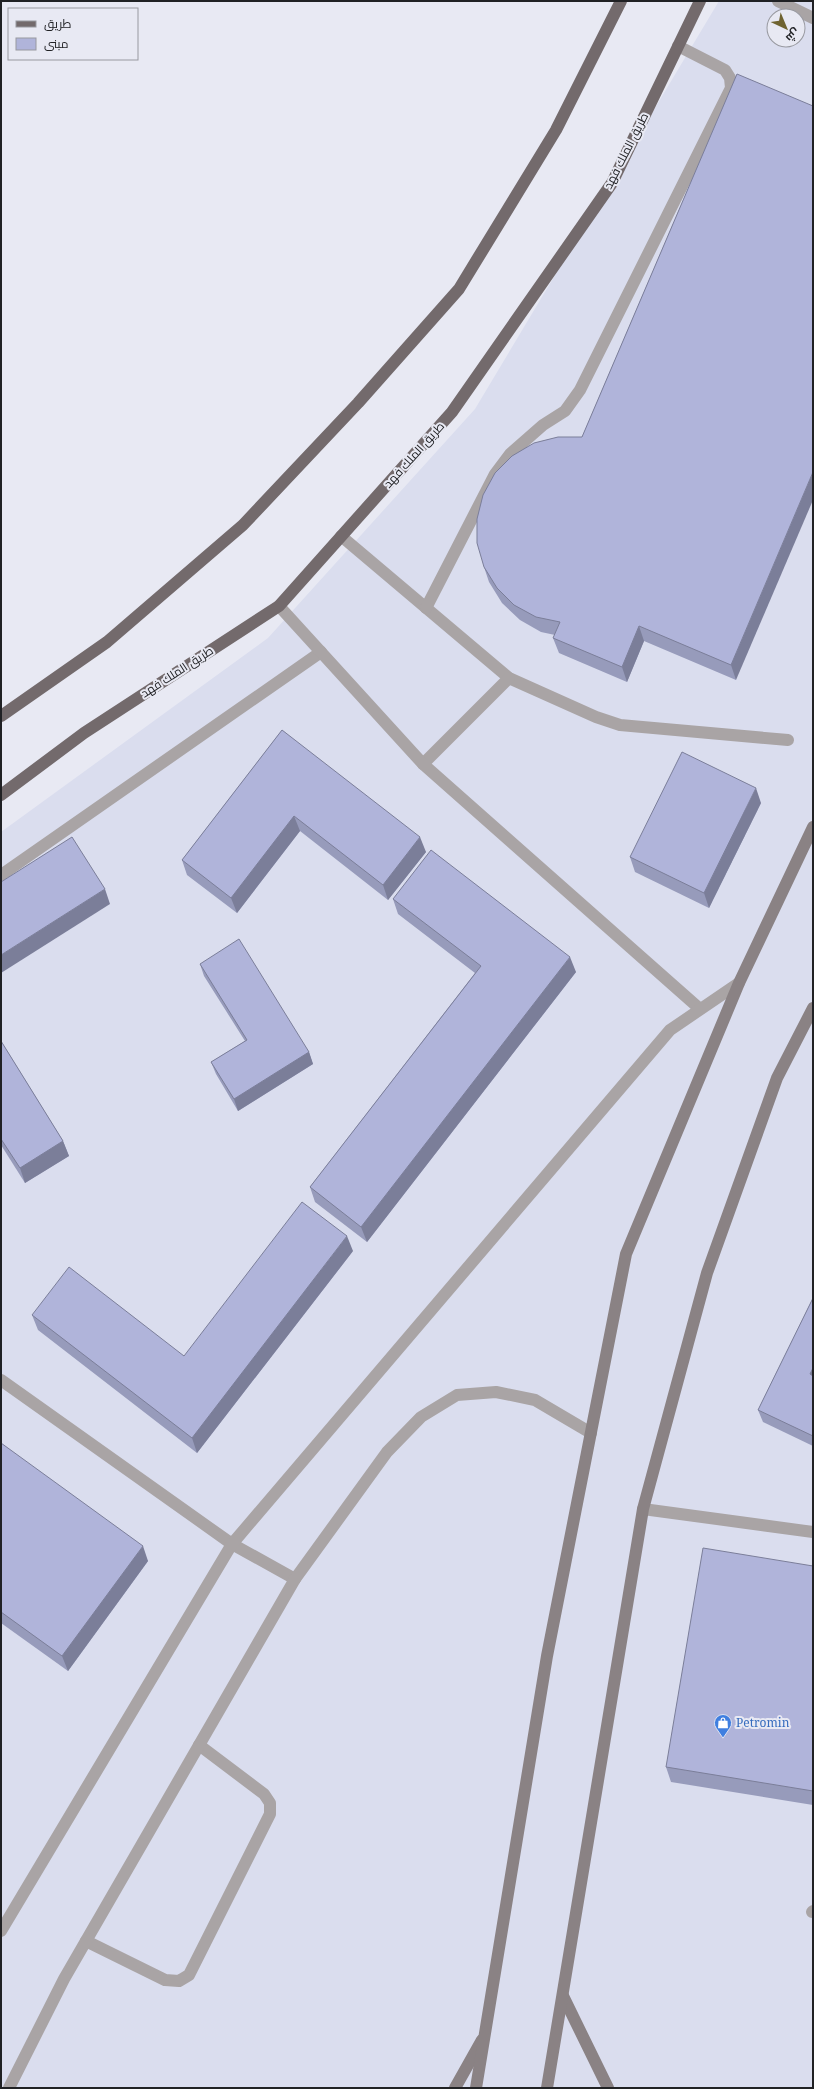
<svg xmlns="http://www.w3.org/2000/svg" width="814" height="2089" viewBox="0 0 814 2089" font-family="'Noto Serif',Cairo,serif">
  <rect width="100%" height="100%" fill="#e8e9f3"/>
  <!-- built -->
  <path fill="#daddee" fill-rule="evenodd" d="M719,1H813V2088H1V832L268,638L475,409ZM774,16H798V40H774Z"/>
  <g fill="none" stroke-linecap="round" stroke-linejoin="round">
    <!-- lane -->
    <g stroke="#a9a4a5" stroke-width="12">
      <path d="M341,536L509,678L596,717L620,725L788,740"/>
      <path d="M426,608L495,474L510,454L543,425L565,411L580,390L731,88L730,78L725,70L678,46"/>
      <path d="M423,764L509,678"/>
      <path d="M1,875L321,652"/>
      <path d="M812,1912L813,1911"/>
      <path d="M86,1941L165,1980L179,1981L189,1975L270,1814V1803L264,1794L199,1745"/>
    </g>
    <!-- street -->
    <g stroke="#a9a4a5" stroke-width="12">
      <path d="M778,1L813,18"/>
      <path d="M279,606L423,764L700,1009"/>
      <path d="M1,1380L232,1544L295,1579"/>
      <path d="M643,1509L813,1532"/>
      <path d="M1,1931L232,1544L670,1030L739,983"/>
      <path d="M9,2088L64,1979L295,1579L387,1452L421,1417L457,1395L496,1392L535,1400L591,1433"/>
    </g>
    <!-- secondary -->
    <g stroke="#8a8284" stroke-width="12">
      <path d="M563,1996L608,2088"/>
      <path d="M455,2088L482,2040"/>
      <path d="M476,2088L547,1656L626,1254L739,983L813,827"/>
      <path d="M547,2088L643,1509L707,1273L777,1078L813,1008"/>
    </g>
    <!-- primary -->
    <g stroke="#736a6c" stroke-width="12">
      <path d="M1,716L107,642L243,525L358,403L459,289L556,130L621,1"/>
      <path d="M1,795L84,733L279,606L452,412L612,183L700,1"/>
    </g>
  </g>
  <!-- wall -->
  <g fill="#979bbb">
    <path d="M737,74L736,680L644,641L627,682L559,653L553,638L555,635L541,632L520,620L502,603L489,582L484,567L582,437Z"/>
    <path d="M282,730L426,852L388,900L300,831L237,913L187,875L182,860Z"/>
    <path d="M761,803L709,908L635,872L630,857Z"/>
    <path d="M393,899L576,972L367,1242L315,1202L310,1187L475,973L398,914Z"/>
    <path d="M200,964L309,1052L313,1064L238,1111L216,1074L211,1062L245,1041L204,976Z"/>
    <path d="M1,1041L63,1141L69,1156L25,1183L1,1145Z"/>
    <path d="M353,1251L197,1453L38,1330L32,1315L184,1356Z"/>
    <path d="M813,1298V1446L763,1422L758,1410Z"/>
    <path d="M1,1443L148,1561L68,1671L1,1623Z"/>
    <path d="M813,1566V1805L671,1782L666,1767Z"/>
  </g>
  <!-- shaded-wall -->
  <g fill="#7b7e99">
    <path d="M813,472V500L736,680L731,665Z"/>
    <path d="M639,626L644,641L627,682L622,667Z"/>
    <path d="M756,788L761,803L709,908L704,893Z"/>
    <path d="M294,816L300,831L237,913L231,898Z"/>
    <path d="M420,837L426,852L388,900L383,885Z"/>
    <path d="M105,889L110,904L1,973V955Z"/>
    <path d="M570,957L576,972L367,1242L361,1227Z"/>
    <path d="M309,1052L313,1064L238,1111L234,1099Z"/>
    <path d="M63,1141L69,1156L25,1183L20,1168Z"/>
    <path d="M347,1236L353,1251L197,1453L192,1438Z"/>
    <path d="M813,1368V1382L810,1374Z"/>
    <path d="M143,1546L148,1561L68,1671L62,1656Z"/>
  </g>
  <!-- building -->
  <g fill="#b0b4da" stroke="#7b7e99">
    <path d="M737,74L813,106V472L731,665L639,626L622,667L553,638L560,622L536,617L514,605L497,588L484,567L477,543V519L483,495L495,473L512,456L534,443L558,437H582Z"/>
    <path d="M282,730L420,837L383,885L294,816L231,898L182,860Z"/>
    <path d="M682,752L756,788L704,893L630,857Z"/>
    <path d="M72,837L105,889L1,955V882Z"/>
    <path d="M431,850L570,957L361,1227L310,1187L481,966L393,899Z"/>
    <path d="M239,939L309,1052L234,1099L211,1062L247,1040L200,964Z"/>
    <path d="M1,1041L63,1141L20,1168L1,1139Z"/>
    <path d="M302,1202L347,1236L192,1438L32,1315L69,1267L184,1356Z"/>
    <path d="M813,1298V1368L810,1374L813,1376V1436L758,1410Z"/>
    <path d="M1,1443L143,1546L62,1656L1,1612Z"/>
    <path d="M703,1548L813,1566V1791L666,1767Z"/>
  </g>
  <!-- icons -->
  <defs>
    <symbol id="shop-pin" viewBox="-11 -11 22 30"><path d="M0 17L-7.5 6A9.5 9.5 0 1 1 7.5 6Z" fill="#3f7fe0" stroke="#e8e9f3"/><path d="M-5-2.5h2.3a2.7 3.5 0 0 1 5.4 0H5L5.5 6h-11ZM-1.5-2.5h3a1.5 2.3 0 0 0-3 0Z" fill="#fff"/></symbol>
  </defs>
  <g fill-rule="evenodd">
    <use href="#shop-pin" x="713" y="1713" width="20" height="27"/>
  </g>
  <g text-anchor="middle" stroke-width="4" stroke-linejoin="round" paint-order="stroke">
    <!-- street labels -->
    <g font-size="12" fill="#202124" stroke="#e8e9f3">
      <text transform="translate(626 151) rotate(-63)" y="4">طريق الملك فهد</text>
      <text transform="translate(414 455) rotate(-48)" y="4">طريق الملك فهد</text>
      <text transform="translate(177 672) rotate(-33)" y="4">طريق الملك فهد</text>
    </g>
    <!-- shop labels -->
    <g font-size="12" fill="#366cbe" stroke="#e8e9f3" text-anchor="start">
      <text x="736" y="1727">Petromin</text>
    </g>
  </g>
  <!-- border -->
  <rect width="814" height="2089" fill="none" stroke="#202124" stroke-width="4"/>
  <!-- legend -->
  <rect x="8" y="8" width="130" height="52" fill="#e8e9f3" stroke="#9899a0"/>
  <rect x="16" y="21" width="20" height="6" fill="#736a6c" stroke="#9899a0"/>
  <text x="44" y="28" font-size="12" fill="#202124">طريق</text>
  <rect x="16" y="38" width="20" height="12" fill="#b0b4da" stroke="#9899a0"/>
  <text x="44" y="48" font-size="12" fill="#202124">مبنى</text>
  <!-- north arrow -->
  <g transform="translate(786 28) rotate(136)"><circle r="19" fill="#e8e9f3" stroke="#9899a0"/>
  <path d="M0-3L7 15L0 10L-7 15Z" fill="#6f6330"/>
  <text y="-6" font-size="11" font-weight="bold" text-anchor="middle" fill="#202124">ش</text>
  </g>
</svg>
